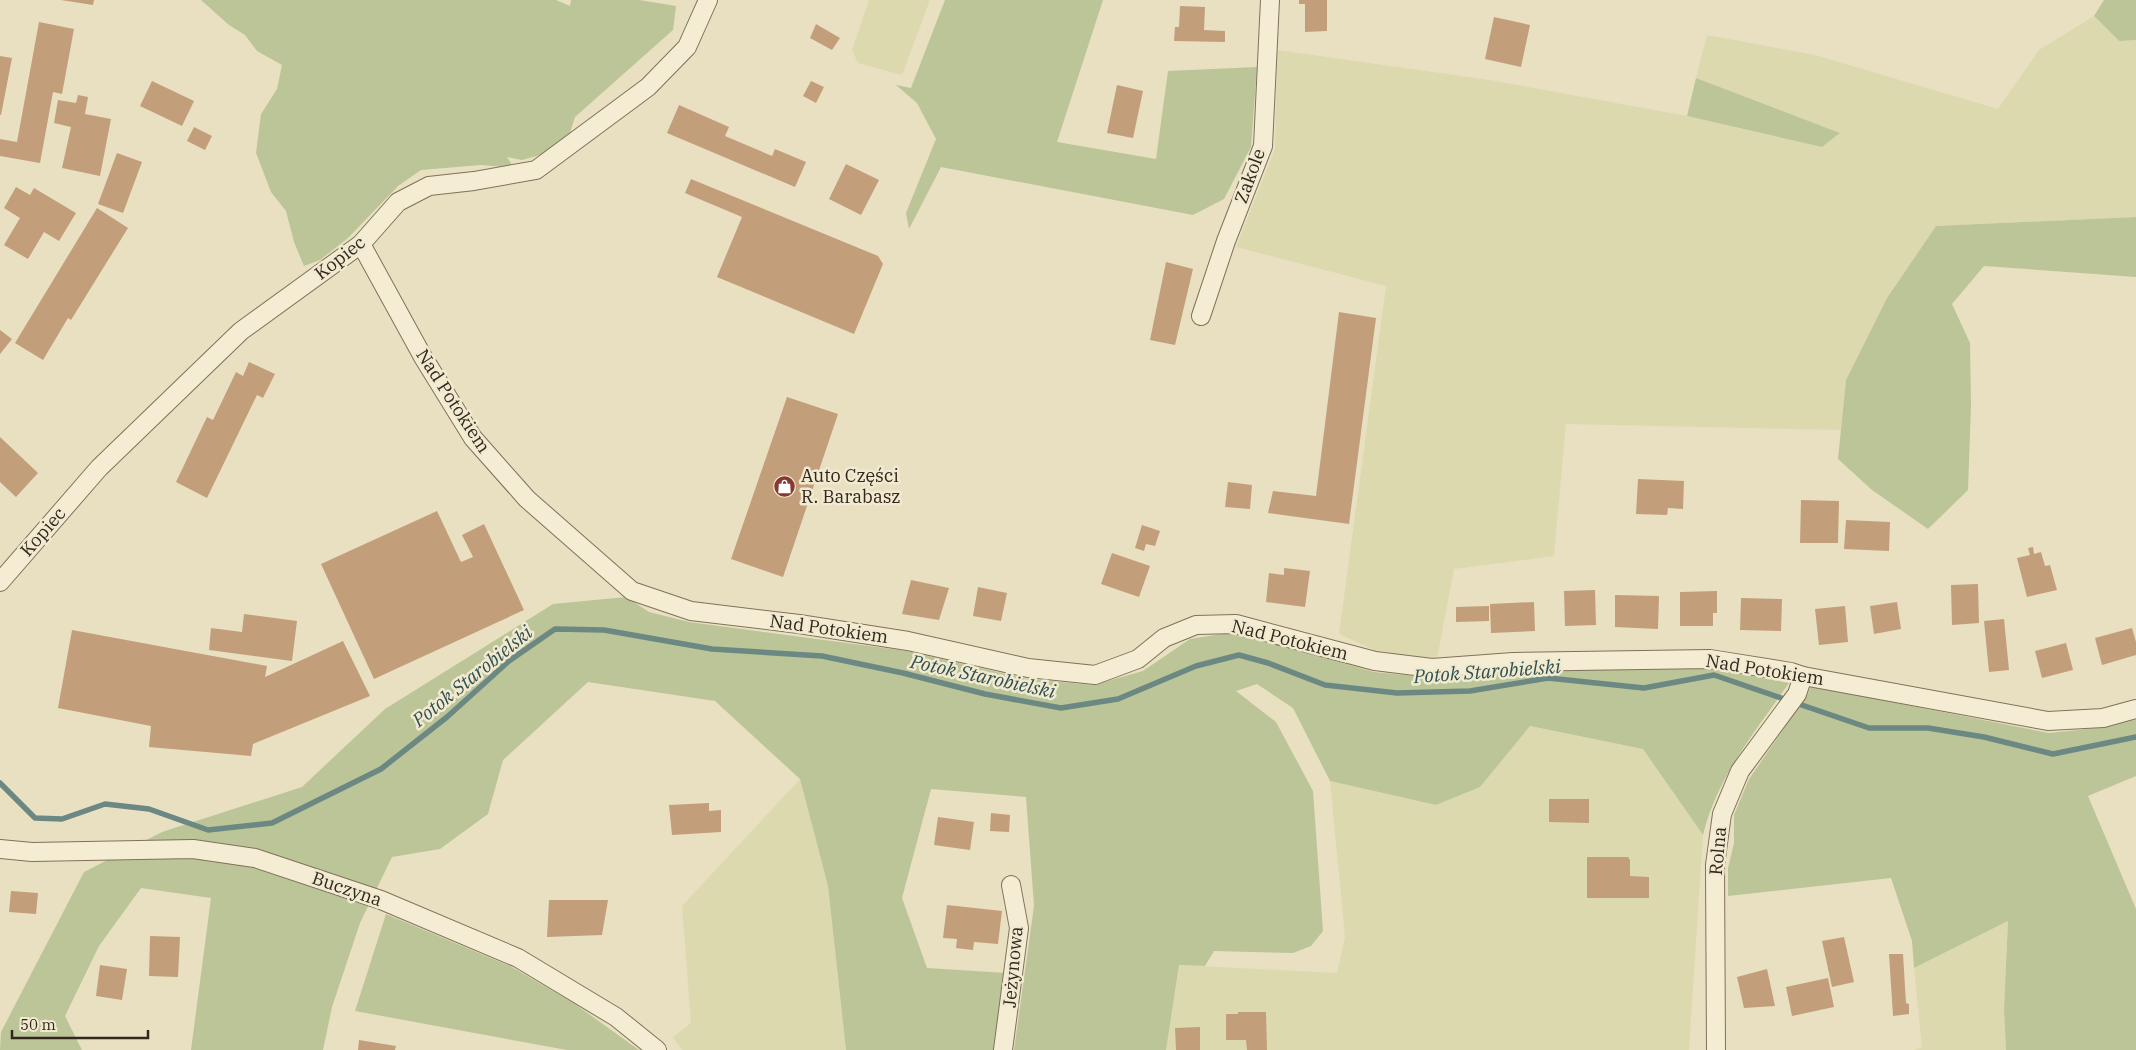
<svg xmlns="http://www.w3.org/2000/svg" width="2136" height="1050" viewBox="0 0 2136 1050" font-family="'IBM Plex Serif',serif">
  <rect width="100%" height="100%" fill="#e8e0c1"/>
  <!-- farmland -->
  <g fill="#ddd9af">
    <path d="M869,0H930L902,75L858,63L852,50Z"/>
    <path d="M2094,16L2119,41L2136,40V217L1936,226L1887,298L1846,380L1841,430L1566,424L1554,556L1454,569L1437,659L1374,650L1339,634L1386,286L1236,247L1275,149L1277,50L1490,80L1687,116L1822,147L1840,133L1696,78L1707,35L1815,55L1998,109L2039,50Z"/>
    <path d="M1530,726L1643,749L1703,835L1689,1050H1166L1179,965L1337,973L1345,937L1330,781L1436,805L1480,786Z"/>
    <path d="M800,779L828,886L846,1050H682L673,1037L691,1023L682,906Z"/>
    <path d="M2008,921L2004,1010L2006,1050H1913L1922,1047L1914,968Z"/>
  </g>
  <!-- green -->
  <g fill="#bcc597">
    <path d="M201,0H556L570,6L571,0H639L676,6L673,30L575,117L569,136L544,154L522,160L507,157L512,165L506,167L481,165L421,170L398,186L348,238L320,260L304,266L294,242L286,211L271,192L256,153L261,114L277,89L282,65L257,51L245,35L229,25Z"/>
    <path d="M945,0H1103L1057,142L1156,159L1168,71L1257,67L1251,147L1224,199L1193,215L941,167L909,229L906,213L936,139L917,103L896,85L911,88Z"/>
    <path d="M2104,0H2136V40L2119,41L2094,16Z"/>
    <path d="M1696,78L1840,133L1822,147L1687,116Z"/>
    <path d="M2136,217V277L1984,266L1952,304L1970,343L1971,405L1968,490L1928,529L1872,490L1838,459L1846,380L1887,298L1936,226Z"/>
    <path d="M626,597L649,612L689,622L907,651L1028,679L1093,685L1143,671L1190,639L1234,632L1374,672L1436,678L1516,672L1618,668L1717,669L1789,683C1755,732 1717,777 1703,835L1643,749L1530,726L1480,787L1436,805L1330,781L1293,708L1257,684L1236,691L1276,722L1313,791L1323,931L1311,946L1293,953L1214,951L1205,966L1179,965L1166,1050H1014L1034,906L1026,797L931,789L902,898L927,968L1006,973L996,1050H846L828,886L800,779L715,701L588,682L503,760L488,814L440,849L392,857L360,923L332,1007L323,1050H191L211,898L141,888L99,946L65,1016L82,1050H0L1,1032L84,872L162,832L302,787L385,709L553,604Z"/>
    <path d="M1811,686L2049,733L2107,727L2136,718V776L2088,796L2136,909V1050H2006L2004,1010L2008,921L1914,968L1912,941L1891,878L1728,896V868L1734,843V815L1749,779L1808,694Z"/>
    <path d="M386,914L510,966L575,1004L639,1050H567L355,1011Z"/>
  </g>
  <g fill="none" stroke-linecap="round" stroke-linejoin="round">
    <!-- stream -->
    <path stroke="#6c8883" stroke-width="5.5" d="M0,783L35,818L62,819L105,804L149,809L208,830L272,823L381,769L447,717L509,661L555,629L604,630L712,649L822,656L903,673L985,694L1061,708L1118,699L1196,666L1239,655L1268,663L1325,685L1397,693L1470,691L1548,678L1644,688L1714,675L1869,728H1928L1984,737L2053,754L2136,737"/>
  </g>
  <!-- building -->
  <g fill="#c39e7b">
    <path d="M61,0H94L93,5Z"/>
    <path d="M1299,0H1327V31L1305,32V4H1299Z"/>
    <path d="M1180,6L1205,7L1204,30L1225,31V42L1174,41L1175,27H1179Z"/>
    <path d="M1494,17L1530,25L1521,67L1485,59Z"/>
    <path d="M39,22L74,29L62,94L53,92L40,163L0,156V139L17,142Z"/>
    <path d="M816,24L840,38L832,50L810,38Z"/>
    <path d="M0,56L12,58L1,115H0Z"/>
    <path d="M152,81L194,101L182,126L140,106Z"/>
    <path d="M811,81L824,87L816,103L803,96Z"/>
    <path d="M1117,85L1143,91L1133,138L1107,133Z"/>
    <path d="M78,95L88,97L85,114L111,119L100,176L62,168L71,127L54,123L58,100L76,103Z"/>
    <path d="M679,105L729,127L725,136L772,156L775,149L806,162L795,187L667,133Z"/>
    <path d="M194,127L212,136L205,150L187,141Z"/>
    <path d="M117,153L142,162L123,213L98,204Z"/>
    <path d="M846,164L879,180L861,215L829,199Z"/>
    <path d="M691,179L878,256L883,264L854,334L717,277L742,217L685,193Z"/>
    <path d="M16,187L30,195L34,188L76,213L59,241L44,232L28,259L4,245L20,218L4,208Z"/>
    <path d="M97,208L128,228L71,320L68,318L43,360L15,343Z"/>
    <path d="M1166,262L1193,269L1175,345L1150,340Z"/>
    <path d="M1339,312L1376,318L1349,524L1268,513L1273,491L1316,496Z"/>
    <path d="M0,330L12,339L0,354Z"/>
    <path d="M249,362L275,374L263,398L257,395L207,498L176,482L207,417L213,420L236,372L243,376Z"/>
    <path d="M787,397L838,414L783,577L731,559Z"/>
    <path d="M0,437L38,473L16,497L0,482Z"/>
    <path d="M1638,479L1684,481L1683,509L1668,508L1667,515L1636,514Z"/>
    <path d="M1228,482L1252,485L1250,509L1225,507Z"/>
    <path d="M1801,500L1839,501L1838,543H1800Z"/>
    <path d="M437,511L461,562L473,557L462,535L484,524L524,610L374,679L321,564Z"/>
    <path d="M1846,520L1890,522L1889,551L1844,549Z"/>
    <path d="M1142,525L1160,531L1155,546L1146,544L1144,551L1135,548Z"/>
    <path d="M2033,547L2034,554L2041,552L2045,566L2050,565L2057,590L2027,597L2017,558L2030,555L2028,548Z"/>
    <path d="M1112,553L1150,566L1139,597L1101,584Z"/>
    <path d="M1284,568L1310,571L1305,607L1266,602L1269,573L1284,575Z"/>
    <path d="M911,580L949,588L939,620L902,614Z"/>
    <path d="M1978,584L1979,623L1952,625L1951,585Z"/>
    <path d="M978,587L1007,593L1001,621L973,616Z"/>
    <path d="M1595,590L1596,625L1565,626L1564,591Z"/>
    <path d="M1717,591V613H1713V626H1680V592Z"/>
    <path d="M1615,595L1659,596L1658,629L1615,627Z"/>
    <path d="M1741,598L1782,599L1781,631L1740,630Z"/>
    <path d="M1534,602L1535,631L1491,633L1490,604Z"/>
    <path d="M1897,602L1901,629L1874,634L1870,606Z"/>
    <path d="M1489,606V621L1456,622V607Z"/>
    <path d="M1845,606L1848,642L1819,645L1815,609Z"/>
    <path d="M244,614L297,621L292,661L209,650L211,628L242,632Z"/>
    <path d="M2004,619L2009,670L1989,672L1984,621Z"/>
    <path d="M2132,628L2136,642V655L2102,665L2095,638Z"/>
    <path d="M72,630L267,666L265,677L343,641L370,696L253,744L251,756L149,747L151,726L58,708Z"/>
    <path d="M2066,643L2073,670L2042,678L2035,651Z"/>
    <path d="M1549,799H1589V823L1549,822Z"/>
    <path d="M709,803V811L721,810V832L672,835L669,805Z"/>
    <path d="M991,813L1010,815L1009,832L990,831Z"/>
    <path d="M938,817L974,822L970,850L934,845Z"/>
    <path d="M1587,857H1628L1630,860V876L1649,877V898H1587Z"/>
    <path d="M11,891L38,893L36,914L9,912Z"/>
    <path d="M549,900H608L602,935L547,937Z"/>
    <path d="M947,905L1002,911L998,944L974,942L973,950L956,948L957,939L943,938Z"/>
    <path d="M150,936L180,937L178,977L149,976Z"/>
    <path d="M1844,937L1854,982L1832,987L1822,941Z"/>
    <path d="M1889,954H1903L1906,1003L1909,1004V1014L1893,1016Z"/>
    <path d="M100,965L127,969L122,1000L96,996Z"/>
    <path d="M1767,969L1775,1006L1744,1008L1737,977Z"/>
    <path d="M1828,978L1834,1007L1792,1016L1786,987Z"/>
    <path d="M1238,1012H1266L1267,1050H1247L1246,1040H1226V1014H1238Z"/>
    <path d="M1200,1027V1050H1176L1175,1028Z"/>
    <path d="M359,1040L396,1046L395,1050H358Z"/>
  </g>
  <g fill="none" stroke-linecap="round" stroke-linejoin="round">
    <defs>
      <g id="street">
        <path d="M361,244L423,357L473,438L527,499L632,591L691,611L799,624L908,641L1028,668L1095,675L1138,659L1164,638L1196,625L1236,624L1375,661L1432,668L1513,662L1710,659L1791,672L1803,676L2048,721L2103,718L2136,709"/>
        <path d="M1201,316L1226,241L1263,146L1270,0"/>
        <path d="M0,582L99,468L241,331L361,244L398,202L429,186L474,181L536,170L648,87L687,47L708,0"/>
        <path d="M0,849L32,852L193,849L255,858L381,900L518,958L616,1017L657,1050"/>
        <path d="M1003,1050L1019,928L1011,885"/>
        <path d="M1716,1050L1715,865L1722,814L1740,771L1797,694L1803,676"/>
      </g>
    </defs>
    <!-- street casing -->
    <use href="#street" stroke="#80715b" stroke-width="20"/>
    <!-- street -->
    <use href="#street" stroke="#f4edd3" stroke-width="18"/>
  </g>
  <!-- icons -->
  <defs>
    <symbol id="shop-disc" viewBox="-11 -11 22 22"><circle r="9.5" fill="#883731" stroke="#f1ead0"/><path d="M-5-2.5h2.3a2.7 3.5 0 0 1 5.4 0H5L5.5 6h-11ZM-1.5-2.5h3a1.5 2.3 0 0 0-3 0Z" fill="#fff"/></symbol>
  </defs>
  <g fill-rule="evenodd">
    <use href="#shop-disc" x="772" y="474" width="25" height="25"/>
  </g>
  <g text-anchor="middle" stroke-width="5" stroke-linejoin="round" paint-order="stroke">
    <!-- street labels -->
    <g font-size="18" fill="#31281d" stroke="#f1ead0">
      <text transform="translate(1250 176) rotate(-70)" y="6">Zakole</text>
      <text transform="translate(340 258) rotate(-38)" y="6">Kopiec</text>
      <text transform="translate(453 401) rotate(57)" y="6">Nad Potokiem</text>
      <text transform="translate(43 532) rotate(-49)" y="6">Kopiec</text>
      <text transform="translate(829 629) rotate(8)" y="6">Nad Potokiem</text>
      <text transform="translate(1290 640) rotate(14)" y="6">Nad Potokiem</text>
      <text transform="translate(1765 670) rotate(9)" y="6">Nad Potokiem</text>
      <text transform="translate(1718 851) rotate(-85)" y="6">Rolna</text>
      <text transform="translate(347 889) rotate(19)" y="6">Buczyna</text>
      <text transform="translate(1013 967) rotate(-85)" y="6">Jeżynowa</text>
    </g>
    <!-- poi labels -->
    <g font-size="18" fill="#31281d" stroke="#f1ead0" text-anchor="start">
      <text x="801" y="482">Auto Części<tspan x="801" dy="21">R. Barabasz</tspan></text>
    </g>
    <!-- water labels -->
    <g font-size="19" font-style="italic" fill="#2e4f4f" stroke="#f1ead0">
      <text transform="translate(1487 671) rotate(-4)" y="7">Potok Starobielski</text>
      <text transform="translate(472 676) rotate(-39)" y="7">Potok Starobielski</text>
      <text transform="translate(983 676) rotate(12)" y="7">Potok Starobielski</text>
    </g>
  </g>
  <!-- scale -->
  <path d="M12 1030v8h136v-8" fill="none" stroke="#31281d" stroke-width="2.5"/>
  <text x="20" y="1030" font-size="15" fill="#31281d" stroke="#f1ead0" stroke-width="4" paint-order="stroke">50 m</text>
</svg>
